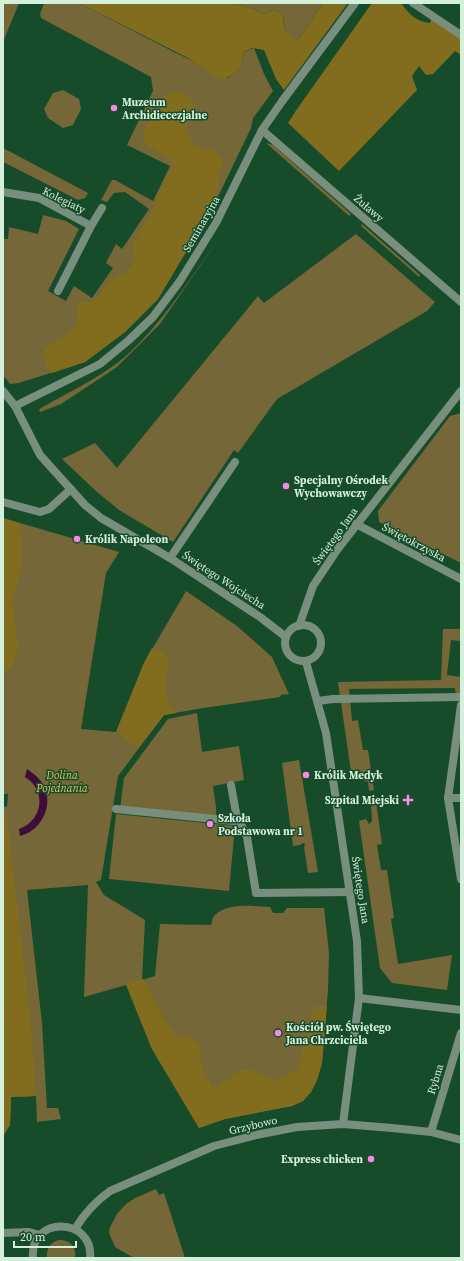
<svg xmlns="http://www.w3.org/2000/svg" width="464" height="1261" viewBox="0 0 464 1261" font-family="'Source Serif 4',serif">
  <rect width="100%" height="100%" fill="#174c2b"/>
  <!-- green -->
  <g fill="#756737">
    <path d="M3,3H19L3,42Z"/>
    <path d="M44,3H79L174,52L228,78L241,67L243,52L254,48L264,74L273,91L253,118L251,128L215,203L158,299L125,332L85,362L19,383L10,384L3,375V239H8L9,227L38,234L43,215L66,221L79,229L48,291L66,301L74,286L92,298L113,268L106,263L116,244L122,249L149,209L125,192L114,193L107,202L101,200L112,180H115L153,201L170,166L127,145L153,91L151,77L41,18L40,14Z"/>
    <path d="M228,3H323L299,39C283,36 285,28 283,14L273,10L264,14L254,9Z"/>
    <path d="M63,90L79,99L81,109L73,125L63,128L48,118L44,109L53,93Z"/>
    <path d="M266,143L273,145L351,214L349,216Z"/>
    <path d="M3,148L88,193L85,198L78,200L3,162Z"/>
    <path d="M362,224L420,275L419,277L361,226Z"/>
    <path d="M356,234L435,302L427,311L277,399L238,453L234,450L173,542L119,510L97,492L62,459L95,443L117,468L258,296L264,303Z"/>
    <path d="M218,240L160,324L117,367L61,404L40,412L39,410L41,408C69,392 102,377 127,355C163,322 189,280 218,240Z"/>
    <path d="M461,413V563L379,522L378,511L450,416Z"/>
    <path d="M3,518L119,552L106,573L81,729L116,732L144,663L186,591L237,626L272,657L289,694L281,695L280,697L203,708L164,715L118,776L101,880L96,882L104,895L145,920L142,980L155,976L160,924L211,925C212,923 212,919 214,916C227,902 253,906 270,907L273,913H283L287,908H324L329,953L328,990L322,1063L317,1080L311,1092L303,1101L292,1106L225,1119L199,1128L152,1049L126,985L84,997L88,885L27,890L42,1023L47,1108H58L61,1119L37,1122L36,1096L11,1097L10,1125L3,1136V806L7,807L8,794H3Z"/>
    <path d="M443,629H461V641L451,640L447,675L461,677L460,695H456L455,688L349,689L352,721L358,720L363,750H368L374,790L369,791L368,782L360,779H352L338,682L441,680Z"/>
    <path d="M197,713L202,752L239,746L244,780L213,786L216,807V819L120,809L124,778L168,719Z"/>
    <path d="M299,760L318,872L308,873L304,847L305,844L303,843L300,845L293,846L282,763Z"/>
    <path d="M376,802L382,844L377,845L381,870H387L394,918L391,919L398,964L452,955L447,990L392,983L380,968L359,821L366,819L369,824L372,821L371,803Z"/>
    <path d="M116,814L235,826L229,891L109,879Z"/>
    <path d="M156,1189L159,1195L164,1193L185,1258H134L115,1247L109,1233L110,1227L117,1214L126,1204L135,1198Z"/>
    <path d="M59,1240C70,1240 77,1247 75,1258H47C46,1249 50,1242 59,1240Z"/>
  </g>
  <!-- forest -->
  <g fill="#826d1f">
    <path d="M79,3H228L254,9L264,14L273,10L283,14C284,28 284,36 299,39L323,3H348L284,90L276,79L264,50L252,48L243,52L241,67C234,74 230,78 220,79L188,58Z"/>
    <path d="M372,3H401C408,13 416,22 430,23L432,15L461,35V55L455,51L433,74L426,75L419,66L412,76L417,90L339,171L288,123L295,112Z"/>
    <path d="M179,91L192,99C193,103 195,107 193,111C193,112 189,115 189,116C184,127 189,137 195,146L212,149L223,159C223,167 220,173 219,181C217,188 217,196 215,203L158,299L125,332L85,362L52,373C31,345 55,344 74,330C76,321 79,315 77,305L81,301C100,306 99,289 112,280C119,275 126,273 132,266L133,247L137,235L153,210L157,197L173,165L170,159L145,144L144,135L146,126L163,97L172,92Z"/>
    <path d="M3,518L19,523L22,539L21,567L16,588L12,599L18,647L14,663L3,674Z"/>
    <path d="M152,648L163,652L169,660L165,691L168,702L176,713L164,715L138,748L116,732L144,663Z"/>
    <path d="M3,814L7,815L8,825L31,1025L36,1096L11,1097L10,1125L3,1136Z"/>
    <path d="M143,979C154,996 161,1019 175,1033C185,1042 193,1030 201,1049C196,1059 208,1080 213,1088C221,1085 228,1080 234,1074C247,1064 264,1075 276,1081L298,1069L313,1009L317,1006H327L322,1063L317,1080L311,1092L303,1101L292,1106L225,1119L199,1128L152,1049L126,984Z"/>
  </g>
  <!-- water -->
  <path fill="#3f0d39" d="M27,769C31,772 36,775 39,779C57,799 44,830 20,836L19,829C43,821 47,790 25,777Z"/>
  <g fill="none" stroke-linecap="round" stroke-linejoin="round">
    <!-- lane -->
    <g stroke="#798f7e" stroke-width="8">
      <path d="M413,3L461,35"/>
      <path d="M283,100L355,3"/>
      <path d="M170,558L235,462"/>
      <path d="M318,701L333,699L461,697"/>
      <path d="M461,705L448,798L461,879"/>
      <path d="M231,785L236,813L247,837L256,893L350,892"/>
      <path d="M448,798H461"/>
      <path d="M116,809L234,821L239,820"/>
    </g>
    <!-- street -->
    <g stroke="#798f7e" stroke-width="8">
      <path d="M262,130L461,302"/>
      <path d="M3,192L39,198L91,226L58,291"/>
      <path d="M91,226L102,208"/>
      <path d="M3,391L15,406L40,455L85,505L101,518L170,558L260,617L286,637"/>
      <path d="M15,406L100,364L129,340L153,317L180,281L216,223L262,130L283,100"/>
      <path d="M3,502L40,512L49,509L71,489"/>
      <path d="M356,524L461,579"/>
      <circle cx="303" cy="643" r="18"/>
      <path d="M299,626L313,586L337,550L461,391"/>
      <path d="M306,662L326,733L357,941L359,998L343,1124"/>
      <path d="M359,998L461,1010"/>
      <path d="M431,1132L461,1033"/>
      <path d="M75,1229C84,1214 96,1201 110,1191L214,1146L256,1135L297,1127L343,1124L392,1128L431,1132L461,1140"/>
      <path d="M3,1233L29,1232L40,1235"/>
      <path d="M33,1258C29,1215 94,1217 90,1258"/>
    </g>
  </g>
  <!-- markers -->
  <g fill="#f987e8" stroke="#174c2b" stroke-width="1.5">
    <circle cx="114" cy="108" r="4"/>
    <circle cx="286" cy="486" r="4"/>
    <circle cx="77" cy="539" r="4"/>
    <circle cx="306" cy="775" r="4"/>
    <path d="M406 794h4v4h4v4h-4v4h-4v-4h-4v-4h4z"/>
    <circle cx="210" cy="824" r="4"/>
    <circle cx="278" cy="1033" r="4"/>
    <circle cx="371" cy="1159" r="4"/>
  </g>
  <g text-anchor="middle" stroke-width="3" stroke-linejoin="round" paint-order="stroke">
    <!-- poi labels -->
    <g font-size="11" font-weight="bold" fill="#d4efdb" stroke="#174c2b" text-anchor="start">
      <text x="122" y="106">Muzeum<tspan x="122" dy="13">Archidiecezjalne</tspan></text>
      <text x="294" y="484">Specjalny Ośrodek<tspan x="294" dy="13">Wychowawczy</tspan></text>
      <text x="85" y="543">Królik Napoleon</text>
      <text x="314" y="779">Królik Medyk</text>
      <text x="399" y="804" text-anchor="end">Szpital Miejski</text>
      <text x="218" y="822">Szkoła<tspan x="218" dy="13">Podstawowa nr 1</tspan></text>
      <text x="286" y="1031">Kościół pw. Świętego<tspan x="286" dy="13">Jana Chrzciciela</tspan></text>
      <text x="363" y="1163" text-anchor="end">Express chicken</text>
    </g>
    <!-- street labels -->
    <g font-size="11" fill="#d4efdb" stroke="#174c2b">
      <text transform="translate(64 200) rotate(26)" y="4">Kolegiaty</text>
      <text transform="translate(369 208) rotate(41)" y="4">Żuławy</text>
      <text transform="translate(201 224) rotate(-60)" y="4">Seminaryjna</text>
      <text transform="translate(335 536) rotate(-54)" y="4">Świętego Jana</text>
      <text transform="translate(414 542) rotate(28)" y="4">Świętokrzyska</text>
      <text transform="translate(224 580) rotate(33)" y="4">Świętego Wojciecha</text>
      <text transform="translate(361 890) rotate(81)" y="4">Świętego Jana</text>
      <text transform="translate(435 1079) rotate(-73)" y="4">Rybna</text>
      <text transform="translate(253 1125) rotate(-13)" y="4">Grzybowo</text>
    </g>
    <!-- park labels -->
    <g font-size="11" font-style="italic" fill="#e0c25a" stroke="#174c2b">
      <text x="62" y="779">Dolina<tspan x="62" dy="13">Pojednania</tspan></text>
    </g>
  </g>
  <!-- border -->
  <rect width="464" height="1261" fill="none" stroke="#d4efdb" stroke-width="8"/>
  <!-- scale -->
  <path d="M14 1241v6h62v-6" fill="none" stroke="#d4efdb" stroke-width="2"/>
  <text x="20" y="1241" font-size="12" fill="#d4efdb" stroke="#174c2b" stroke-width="3" paint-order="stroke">20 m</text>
</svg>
